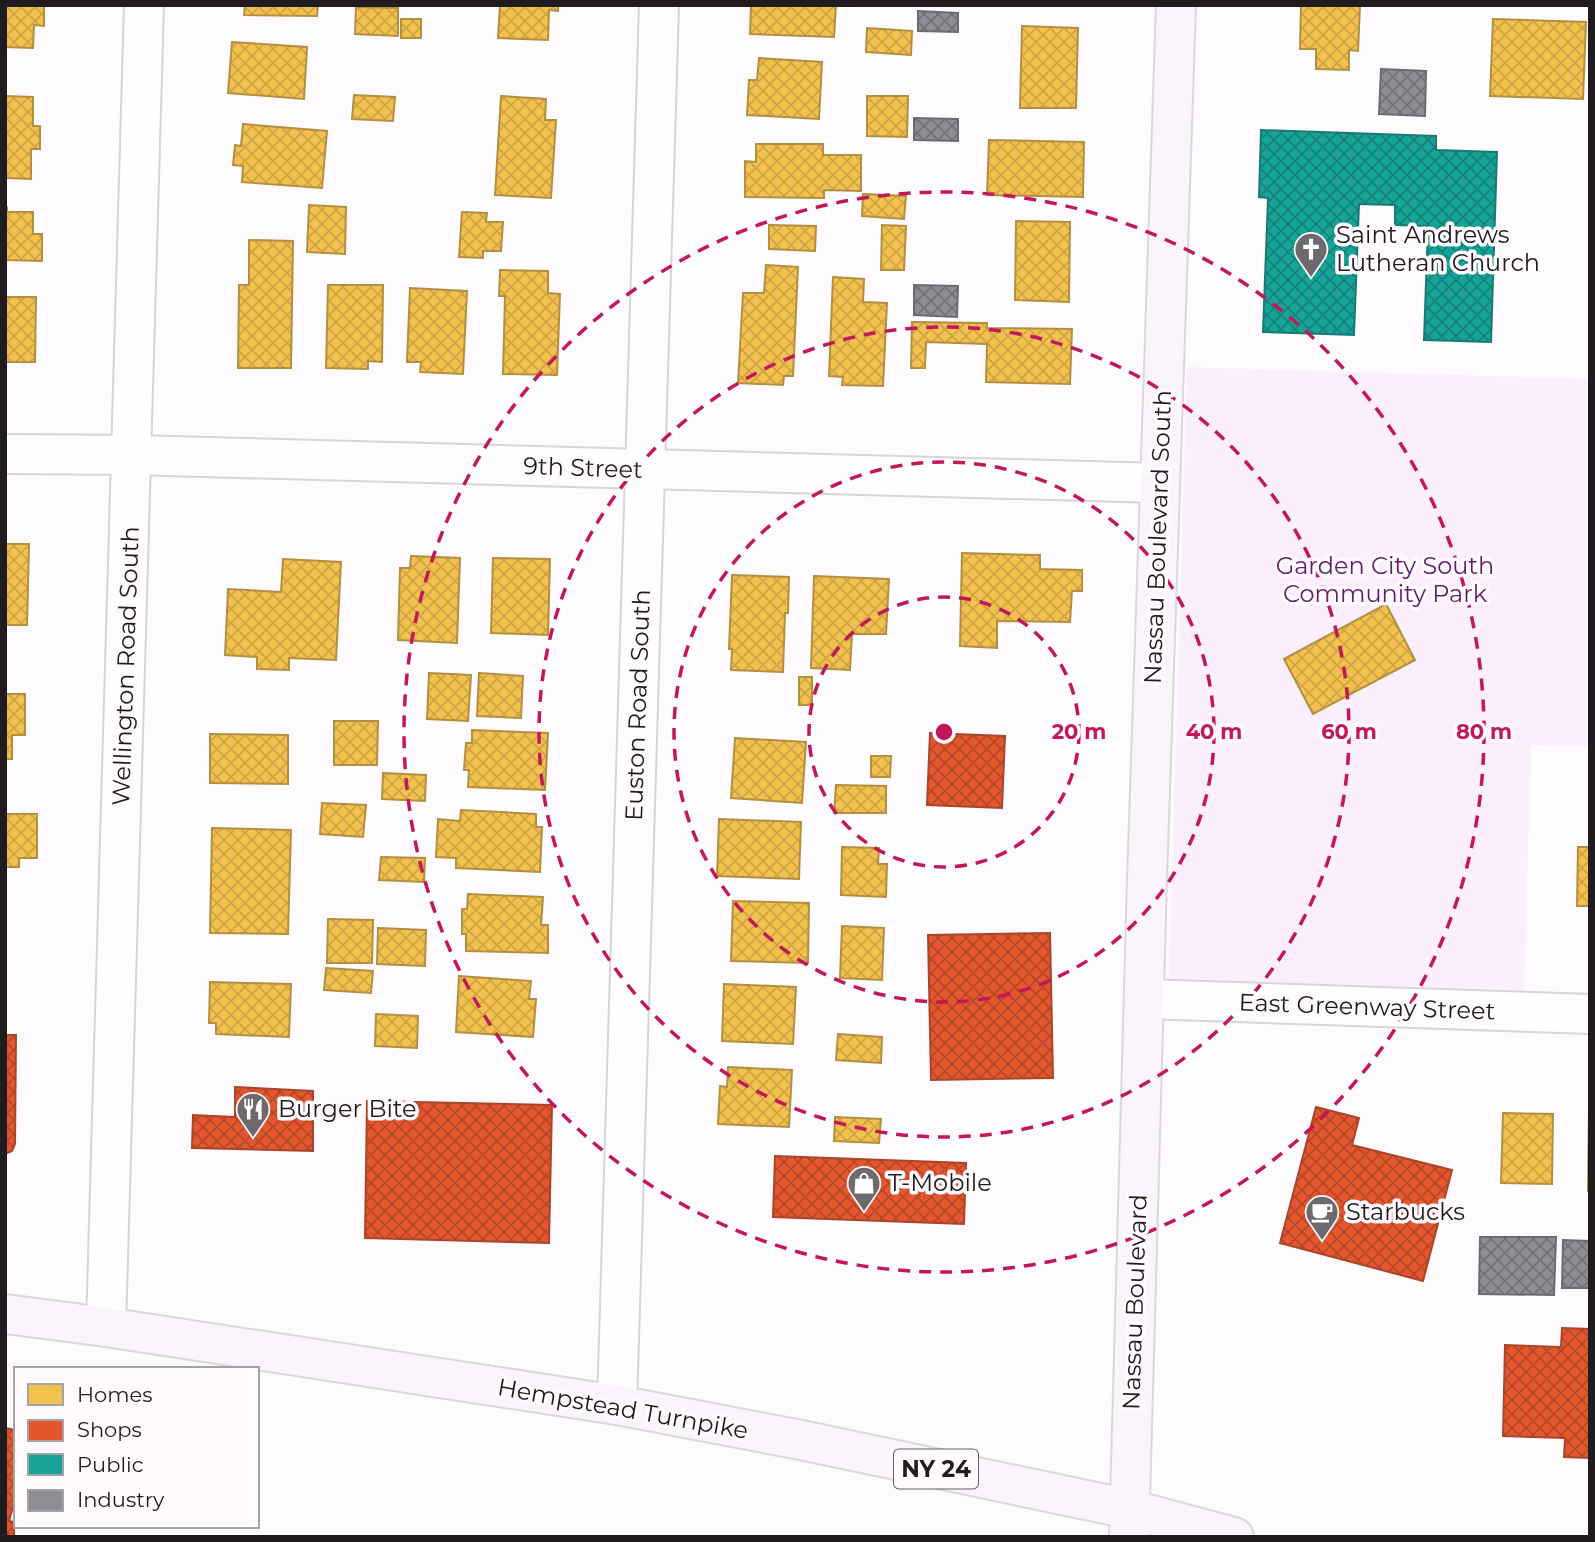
<svg xmlns="http://www.w3.org/2000/svg" width="1595" height="1542" viewBox="0 0 1595 1542" font-family="Montserrat,sans-serif">
  <defs>
    <pattern id="homes-cross-hatch" width="8" height="8" patternUnits="userSpaceOnUse" patternTransform="scale(1.75)"><rect width="8" height="8" fill="#f2c14e"/><path d="M0 0l8 8M0 8l8-8" fill="none" stroke="#cfa544"/></pattern>
    <pattern id="shops-cross-hatch" width="8" height="8" patternUnits="userSpaceOnUse" patternTransform="scale(1.75)"><rect width="8" height="8" fill="#e4572e"/><path d="M0 0l8 8M0 8l8-8" fill="none" stroke="#b84727"/></pattern>
    <pattern id="public-cross-hatch" width="8" height="8" patternUnits="userSpaceOnUse" patternTransform="scale(1.75)"><rect width="8" height="8" fill="#17a398"/><path d="M0 0l8 8M0 8l8-8" fill="none" stroke="#14847b"/></pattern>
    <pattern id="industry-cross-hatch" width="8" height="8" patternUnits="userSpaceOnUse" patternTransform="scale(1.75)"><rect width="8" height="8" fill="#8d8d92"/><path d="M0 0l8 8M0 8l8-8" fill="none" stroke="#737277"/></pattern>
  </defs>
  <rect width="100%" height="100%" fill="#fdfbfd"/>
  <!-- green -->
  <path fill="#fbeefd" d="M1187,367L1590,379V746L1531,745L1524,990L1169,980Z"/>
  <!-- homes -->
  <g fill="url(#homes-cross-hatch)" stroke="#b38f40" stroke-width="2">
    <path d="M5,5H44V26L34,25L33,48L5,47Z"/>
    <path d="M245,5H318L317,16L244,15Z"/>
    <path d="M500,5H558V11L549,10L548,40L498,38Z"/>
    <path d="M751,5H836L834,37L750,34Z"/>
    <path d="M1301,5H1360L1358,51L1349,50V70L1316,69V49H1300Z"/>
    <path d="M356,7L398,8V36L355,34Z"/>
    <rect x="401" y="19" width="20" height="19"/>
    <path d="M1493,19L1586,22L1583,99L1490,96Z"/>
    <path d="M1022,26L1078,28L1076,108H1020Z"/>
    <path d="M867,28L912,31L911,55L866,52Z"/>
    <path d="M232,42L307,47L304,99L228,93Z"/>
    <path d="M759,58L822,62L819,119L747,115L749,80H757Z"/>
    <path d="M354,95L395,97L393,121L352,119Z"/>
    <path d="M5,96L33,97V126H40V149H31V179L5,178Z"/>
    <path d="M501,96L546,99L545,120H556L551,198L495,195Z"/>
    <path d="M867,96H908L907,137L867,136Z"/>
    <path d="M243,124L327,131L322,188L242,182L243,166L233,165L235,145L241,146Z"/>
    <path d="M989,140L1084,142L1083,197L987,195Z"/>
    <path d="M756,144H823V155H861V191L824,190V198L745,197V161L756,162Z"/>
    <path d="M863,194L906,196L904,219L862,216Z"/>
    <path d="M309,205L346,207L345,254L307,252Z"/>
    <path d="M5,207H7V212H33V234H42V261L5,260Z"/>
    <path d="M462,212L487,213L486,222H503L501,251H483V258L459,257Z"/>
    <path d="M1016,221L1070,222L1069,302L1015,300Z"/>
    <path d="M769,225L816,226L815,251L769,249Z"/>
    <path d="M882,225L906,226L904,270H881Z"/>
    <path d="M249,240L293,241L291,368H238L239,285H249Z"/>
    <path d="M766,265L798,267L793,376H784L783,385L738,383L743,293H764Z"/>
    <path d="M500,270L548,271V293L560,294L557,375L503,374L505,296H499Z"/>
    <path d="M833,277L864,279L863,302L887,303L883,386L842,385L843,377L829,376Z"/>
    <path d="M328,285H383L382,362L368,361V369L326,368Z"/>
    <path d="M410,288L467,291L463,374L420,372L421,362H407Z"/>
    <path d="M5,297H36L35,362H5Z"/>
    <path d="M912,322L987,323V328L1072,329L1070,384L986,382L987,344L926,342L925,368H911Z"/>
    <path d="M5,544H29L27,625H5Z"/>
    <path d="M962,553L1040,555V569L1082,570V591H1072L1070,622L997,621V648L960,646Z"/>
    <path d="M411,556L460,558L457,643L398,640L400,568H410Z"/>
    <path d="M493,558L550,559L548,635L491,633Z"/>
    <path d="M283,559L341,562L336,660L289,658V670L257,669V657L225,655L228,589L281,592Z"/>
    <path d="M732,575L789,577L788,613H785L783,672L731,670L732,649H729Z"/>
    <path d="M814,576L889,579L886,634H852L850,670L811,668Z"/>
    <path d="M1386,604L1415,660L1313,714L1284,659Z"/>
    <path d="M429,673L471,675L468,721L427,719Z"/>
    <path d="M479,673L523,676L521,718L477,716Z"/>
    <rect x="799" y="677" width="13" height="28"/>
    <path d="M5,694H25V735H12V759H5Z"/>
    <path d="M334,721H378L377,765H334Z"/>
    <path d="M472,730L548,733L545,790L468,787L469,770H464L466,743H472Z"/>
    <path d="M210,734L288,735V784L210,783Z"/>
    <path d="M735,738L806,742L802,803L731,798Z"/>
    <path d="M871,756H891L890,777H871Z"/>
    <path d="M383,773L426,775L425,801L382,799Z"/>
    <path d="M836,785L886,786V813H834Z"/>
    <path d="M322,803L366,805L363,837L320,834Z"/>
    <path d="M461,810L536,814V827H542L540,872L456,868V858L436,857L438,819L460,821Z"/>
    <path d="M5,814H37V858H19V867H5Z"/>
    <path d="M719,819L801,822L799,879L717,876Z"/>
    <path d="M212,828L291,830L288,934L210,933Z"/>
    <path d="M842,847L879,848L878,864H887L886,897L841,895Z"/>
    <path d="M1578,847H1590V906H1577Z"/>
    <path d="M381,857L425,858L424,882L379,880Z"/>
    <path d="M468,894L543,897L541,925H548V953L466,951V934H462V909H467Z"/>
    <path d="M733,901L809,903L808,963L731,961Z"/>
    <path d="M328,919L373,920L372,963H327Z"/>
    <path d="M842,926L884,928L882,980L840,978Z"/>
    <path d="M378,928L426,930L425,966L377,964Z"/>
    <path d="M326,968L373,971L371,993L324,990Z"/>
    <path d="M459,976L531,981L529,999H536L533,1037L456,1032Z"/>
    <path d="M210,982L291,984L289,1037L216,1034V1023H209Z"/>
    <path d="M724,984L796,987L793,1044L722,1041Z"/>
    <path d="M376,1014L418,1016L417,1048L375,1046Z"/>
    <path d="M838,1034L882,1037L881,1063L836,1060Z"/>
    <path d="M728,1067L792,1070L789,1127L718,1124L720,1086L727,1087Z"/>
    <path d="M1589,1105H1590V1191H1588Z"/>
    <path d="M1503,1113L1553,1114L1552,1184L1501,1183Z"/>
    <path d="M835,1117L881,1119L879,1143L834,1141Z"/>
  </g>
  <!-- shops -->
  <g fill="url(#shops-cross-hatch)" stroke="#a9452a" stroke-width="2">
    <path d="M930,733L1005,736L1002,808L927,805Z"/>
    <path d="M1050,933L1053,1078L931,1080L928,935Z"/>
    <path d="M5,1035H16L15,1144L12,1151L5,1154Z"/>
    <path d="M235,1087L313,1091V1151L192,1148L193,1115L235,1117Z"/>
    <path d="M367,1101L552,1105L549,1243L365,1238Z"/>
    <path d="M1316,1107L1359,1118L1352,1145L1452,1170L1423,1281L1280,1243Z"/>
    <path d="M775,1156L966,1163L964,1224L773,1217Z"/>
    <path d="M1562,1328L1590,1329V1458L1564,1457L1565,1438L1503,1436L1505,1345L1561,1347Z"/>
    <path d="M5,1428L16,1430V1496L9,1521L14,1522V1537H5Z"/>
  </g>
  <!-- public -->
  <path fill="url(#public-cross-hatch)" stroke="#197a74" stroke-width="2" d="M1261,130L1436,136V150L1497,152L1491,342L1424,340L1428,226L1395,225V205L1359,204L1354,335L1263,332L1268,198L1259,197Z"/>
  <!-- industry -->
  <g fill="url(#industry-cross-hatch)" stroke="#6c6b70" stroke-width="2">
    <path d="M918,11L958,13V32L918,31Z"/>
    <path d="M1381,69L1426,71L1425,116L1379,114Z"/>
    <path d="M914,118L958,119V141L914,140Z"/>
    <path d="M914,285L958,286L957,317L914,315Z"/>
    <path d="M1480,1237H1556L1554,1295L1479,1294Z"/>
    <path d="M1563,1240L1590,1241V1288H1562Z"/>
  </g>
  <g fill="none" stroke-linecap="round" stroke-linejoin="round">
    <defs>
      <g id="minor">
        <path d="M5,454L132,455L1160,483"/>
        <path d="M1145,999L1590,1014"/>
        <path d="M106,1327L144,5"/>
        <path d="M617,1405L659,5"/>
      </g>
      <g id="major">
        <path d="M5,1314L106,1327L617,1405L801,1440L1129,1509L1234,1537"/>
        <path d="M1129,1537L1147,880L1176,5"/>
      </g>
    </defs>
    <!-- minor casing -->
    <use href="#minor" stroke="#d7d5d7" stroke-width="42"/>
    <!-- major casing -->
    <use href="#major" stroke="#dad9da" stroke-width="42"/>
    <!-- minor -->
    <use href="#minor" stroke="#fffeff" stroke-width="38"/>
    <!-- major -->
    <use href="#major" stroke="#f9f5fa" stroke-width="38"/>
  </g>
  <!-- distance rings -->
  <g fill="none" stroke="#c2185b" stroke-width="3.5" stroke-dasharray="12 9">
    <circle cx="944" cy="732" r="135"/>
    <circle cx="944" cy="732" r="270"/>
    <circle cx="944" cy="732" r="405"/>
    <circle cx="944" cy="732" r="540"/>
  </g>
  <!-- icons -->
  <defs>
    <symbol id="church-pin" viewBox="-11 -11 22 30"><path d="M0 17L-7.5 6A9.5 9.5 0 1 1 7.5 6Z" fill="#6d696d" stroke="#fefafe"/><path d="M-1.2-6h2.4v3.5h3.3v2.4h-3.3V6h-2.4V-.1h-3.3v-2.4h3.3Z" fill="#fff"/></symbol>
    <symbol id="restaurant-pin" viewBox="-11 -11 22 30"><path d="M0 17L-7.5 6A9.5 9.5 0 1 1 7.5 6Z" fill="#6d696d" stroke="#fefafe"/><path d="M-5-6h1v4h1v-4h1v4h1v-4h1v5L-1.5 .5V6h-2V.5L-5-1ZM5-6V6H3V1.5H1.5Q1.5-4 5-6Z" fill="#fff"/></symbol>
    <symbol id="shop-pin" viewBox="-11 -11 22 30"><path d="M0 17L-7.5 6A9.5 9.5 0 1 1 7.5 6Z" fill="#6d696d" stroke="#fefafe"/><path d="M-5-2.5h2.3a2.7 3.5 0 0 1 5.4 0H5L5.5 6h-11ZM-1.5-2.5h3a1.5 2.3 0 0 0-3 0Z" fill="#fff"/></symbol>
    <symbol id="cafe-pin" viewBox="-11 -11 22 30"><path d="M0 17L-7.5 6A9.5 9.5 0 1 1 7.5 6Z" fill="#6d696d" stroke="#fefafe"/><path d="M-5.5-4.5H6V0H3Q3 3.5 0 3.5H-2.5Q-5.5 3.5-5.5 0ZM3-3.2v2h1.7v-2ZM-6 4.5H4V6H-6Z" fill="#fff"/></symbol>
  </defs>
  <g fill-rule="evenodd">
    <use href="#church-pin" x="1292" y="230" width="38" height="52"/>
    <use href="#restaurant-pin" x="234" y="1090" width="38" height="52"/>
    <use href="#shop-pin" x="845" y="1164" width="38" height="52"/>
    <use href="#cafe-pin" x="1303" y="1193" width="38" height="52"/>
  </g>
  <g text-anchor="middle" stroke-width="7" stroke-linejoin="round" paint-order="stroke">
    <!-- shield labels -->
    <rect fill="#fefafe" stroke="#625e62" stroke-width="2" x="894" y="1449.5" width="84" height="39" rx="5"/>
    <g font-size="23" font-weight="bold" fill="#1f1b1f">
      <text x="936" y="1477">NY 24</text>
    </g>
    <!-- poi labels -->
    <g font-size="24" fill="#1f1b1f" stroke="#fefafe" text-anchor="start">
      <text x="1336" y="243">Saint Andrews<tspan x="1336" dy="28">Lutheran Church</tspan></text>
      <text x="278" y="1117">Burger Bite</text>
      <text x="888" y="1191">T-Mobile</text>
      <text x="1346" y="1220">Starbucks</text>
    </g>
    <!-- street labels -->
    <g font-size="24" fill="#1f1b1f" stroke="#fefafe">
      <text transform="translate(583 468) rotate(2)" y="8">9th Street</text>
      <text transform="translate(1158 537) rotate(-88)" y="8">Nassau Boulevard South</text>
      <text transform="translate(126 666) rotate(-88)" y="8">Wellington Road South</text>
      <text transform="translate(638 705) rotate(-88)" y="8">Euston Road South</text>
      <text transform="translate(1367 1007) rotate(2)" y="8">East Greenway Street</text>
      <text transform="translate(1135 1302) rotate(-88)" y="8">Nassau Boulevard</text>
      <text transform="translate(623 1409) rotate(10)" y="8">Hempstead Turnpike</text>
    </g>
    <!-- park labels -->
    <g font-size="24" fill="#621b6f" stroke="#fefafe">
      <text x="1385" y="574">Garden City South<tspan x="1385" dy="28">Community Park</tspan></text>
    </g>
  </g>
  <circle cx="944" cy="732" r="10" fill="#c2185b" stroke="#fefafe" stroke-width="3.5"/>
  <g font-size="21" text-anchor="middle" font-weight="bold" fill="#c2185b" stroke="#fefafe" stroke-width="7" stroke-linejoin="round" paint-order="stroke">
    <text x="1079" y="739">20 m</text>
    <text x="1214" y="739">40 m</text>
    <text x="1349" y="739">60 m</text>
    <text x="1484" y="739">80 m</text>
  </g>
  <!-- border -->
  <rect width="1595" height="1542" fill="none" stroke="#1f1b1f" stroke-width="14"/>
  <!-- legend -->
  <rect x="14" y="1367" width="245" height="161" fill="#fefafe" stroke="#a5a1a5" stroke-width="2"/>
  <rect x="28" y="1384" width="35" height="21" fill="#f2c14e" stroke="#a5a1a5" stroke-width="2"/>
  <text x="77" y="1402" font-size="21" fill="#1f1b1f">Homes</text>
  <rect x="28" y="1420" width="35" height="21" fill="#e4572e" stroke="#a5a1a5" stroke-width="2"/>
  <text x="77" y="1437" font-size="21" fill="#1f1b1f">Shops</text>
  <rect x="28" y="1454" width="35" height="21" fill="#17a398" stroke="#a5a1a5" stroke-width="2"/>
  <text x="77" y="1472" font-size="21" fill="#1f1b1f">Public</text>
  <rect x="28" y="1490" width="35" height="21" fill="#8d8d92" stroke="#a5a1a5" stroke-width="2"/>
  <text x="77" y="1507" font-size="21" fill="#1f1b1f">Industry</text>
</svg>
